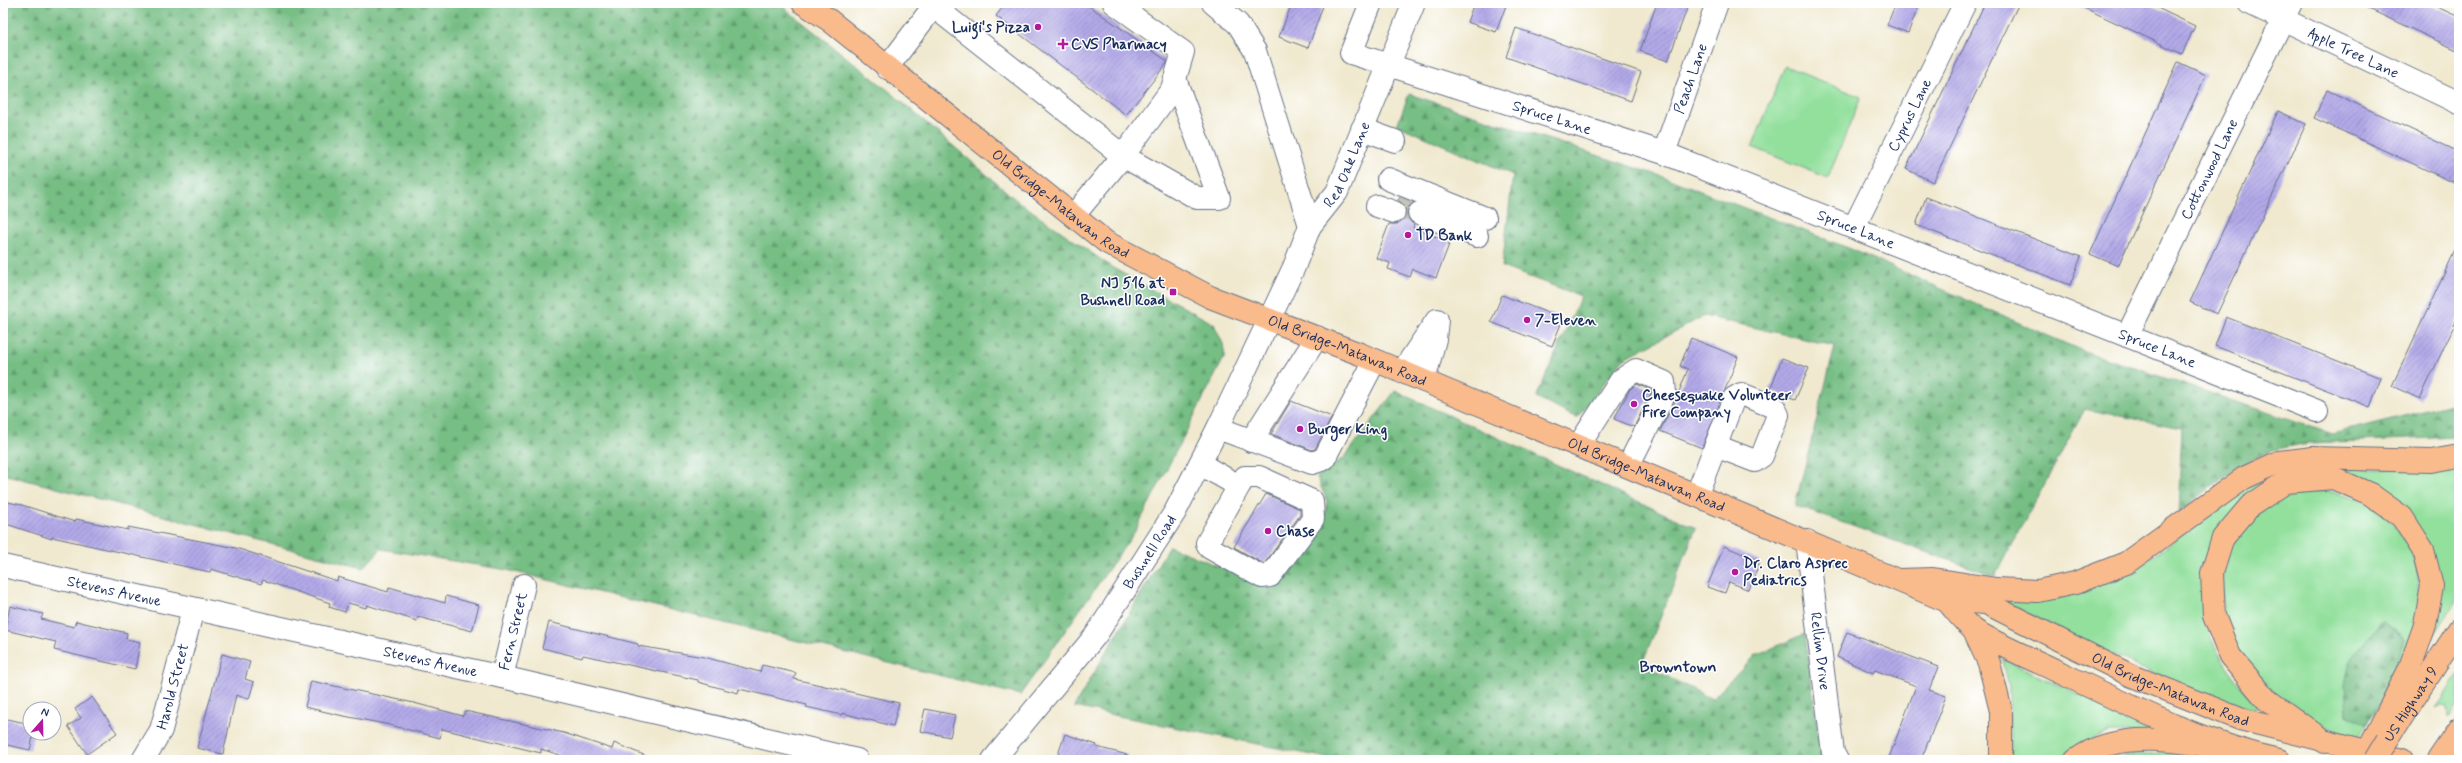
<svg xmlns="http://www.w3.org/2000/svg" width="2462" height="763" viewBox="0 0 2462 763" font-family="Mynerve,sans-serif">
  <defs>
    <pattern id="forest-firs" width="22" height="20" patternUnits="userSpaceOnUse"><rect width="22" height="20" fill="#76be84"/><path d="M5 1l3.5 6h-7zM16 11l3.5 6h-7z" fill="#609b6f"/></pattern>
    <pattern id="building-hatch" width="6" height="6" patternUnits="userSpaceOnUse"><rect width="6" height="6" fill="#b2a9e8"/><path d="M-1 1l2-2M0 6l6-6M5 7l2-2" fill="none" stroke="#908abf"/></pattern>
  </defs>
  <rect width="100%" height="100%" fill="#fff"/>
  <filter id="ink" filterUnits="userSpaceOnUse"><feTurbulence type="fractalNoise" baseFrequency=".025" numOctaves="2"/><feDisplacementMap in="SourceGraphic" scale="8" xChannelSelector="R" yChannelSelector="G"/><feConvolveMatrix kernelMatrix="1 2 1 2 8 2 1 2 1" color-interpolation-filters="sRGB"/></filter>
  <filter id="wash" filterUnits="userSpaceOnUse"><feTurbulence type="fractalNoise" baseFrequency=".012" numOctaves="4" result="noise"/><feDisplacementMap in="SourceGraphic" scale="16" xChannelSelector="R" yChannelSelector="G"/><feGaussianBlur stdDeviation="0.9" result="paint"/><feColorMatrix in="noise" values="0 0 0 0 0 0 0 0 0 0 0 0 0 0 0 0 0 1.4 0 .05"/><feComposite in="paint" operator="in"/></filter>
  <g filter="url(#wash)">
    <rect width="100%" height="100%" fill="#f0e9cf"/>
    <!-- green -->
    <g fill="#93e09d" stroke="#57887e">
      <path d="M1785,66L1861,97L1828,178L1752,147Z"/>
      <path d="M2459,467V596L2432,639L2429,638L2433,626L2400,505L2291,476L2201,575C2198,632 2223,665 2257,707L2256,710C2168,686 2088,643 2007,603L2009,599L2041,600L2058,598L2114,580L2139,566L2257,481L2289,469Z"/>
      <path d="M2318,491C2350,492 2378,503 2397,528C2449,596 2398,679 2358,738L2315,722L2276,695L2238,652L2223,619L2222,566L2234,539L2255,516L2281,499L2299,493Z"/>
      <path d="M2003,659L2154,728L2153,732H2109L2067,752L2058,760H2010L2009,688Z"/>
      <path d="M2459,673V701L2448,718L2447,706L2442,705L2436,708Z"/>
      <path d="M2168,752L2199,760H2099Z"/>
    </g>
    <!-- forest -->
    <g fill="url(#forest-firs)" stroke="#487671">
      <path d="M3,3H778L894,95L1015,199L1113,268L1214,324L1223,344L1225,356L1134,533L1020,695L507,570L381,549L363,568L3,474Z"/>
      <path d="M1409,94L1664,177L1851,249L2078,349L2332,434L2459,402V437L2308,443L2272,450L2237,467L2178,513L2182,428L2085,409L1995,576L1795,506L1835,346L1704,316L1623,359L1577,418L1536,398L1581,296L1502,267L1513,175L1397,125Z"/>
      <path d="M1395,391L1696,528L1642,664L1712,699L1756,655L1805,634L1821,755L1824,760H1337L1074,707L1169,546L1276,590L1323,527L1327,501L1317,477L1344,458Z"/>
      <path d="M2382,620L2404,638L2392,681L2367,724L2347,714L2345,686L2350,660Z"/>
    </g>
    <g id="blocks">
      <!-- building -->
      <g fill="url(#building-hatch)">
        <path d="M1006,3H1085L1167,61V63L1126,115L996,16Z"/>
        <path d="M1292,3H1324L1308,48L1279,37Z"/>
        <path d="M1474,3H1507L1496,32L1467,22Z"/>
        <path d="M1657,3H1689L1668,61L1640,51Z"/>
        <path d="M1896,3H1920L1908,33L1887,25Z"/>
        <path d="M1985,3H2019L1933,182L1906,169Z"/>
        <path d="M2074,3H2147L2195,26L2182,54Z"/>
        <path d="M2356,3H2428L2459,17V51Z"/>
        <path d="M1516,28L1641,72L1631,101L1506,57Z"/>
        <path d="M2178,62L2206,75L2118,266L2090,254Z"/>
        <path d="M2327,90L2459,152V185L2314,118Z"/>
        <path d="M2278,111L2306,124L2217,314L2190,302Z"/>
        <path d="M1400,197L1413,202L1408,208L1407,214L1409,220L1414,225L1413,228L1450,242L1436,278L1413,269L1410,277L1388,269L1390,263L1376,258L1389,224H1397L1406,217V209L1398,200Z"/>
        <path d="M1926,197L2081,257L2070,285L1916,225Z"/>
        <path d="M2459,242V315L2420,399L2392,386Z"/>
        <path d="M1502,295L1563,319L1552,346L1491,322Z"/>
        <path d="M2226,317L2381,378L2370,407L2215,346Z"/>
        <path d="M1691,338L1738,357L1702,448L1660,431L1677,397L1688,369L1680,366Z"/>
        <path d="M1782,358L1809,368L1795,400L1770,390Z"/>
        <path d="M1637,384L1652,391L1634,427L1614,419L1630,389Z"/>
        <path d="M1291,401L1332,417L1315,449L1312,450L1271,434Z"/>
        <path d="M1266,494L1300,509V515L1264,564L1234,547Z"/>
        <path d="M3,501L22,505L75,522L76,519L128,530V527L236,548L337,581L338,577L388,592L389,587L445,603L446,596L479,605L472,631L418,617L417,621L367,605L366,608L348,603L345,612L329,607L330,603L263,580L261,584L211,569L210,572L52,537V539L3,523Z"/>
        <path d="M1724,546L1760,561L1749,590L1729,582L1725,593L1707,587Z"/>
        <path d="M10,606L43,614L41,619L74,627L76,621L127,633L126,639L140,642L135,669L54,650L56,642L5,630Z"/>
        <path d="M549,622L638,644V646L704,657L760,672L762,665L796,673L794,679L899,703L893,726L842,713V715L806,707L807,705L739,689L738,693L698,682V680L583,655L582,658L542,648Z"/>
        <path d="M1847,632L1938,667L1929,690L1946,696L1921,760H1888L1916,686L1875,670L1873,673L1837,657Z"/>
        <path d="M222,654L250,662L245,679L254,682L249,699L236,695L223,754L197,748Z"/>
        <path d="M311,681L414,703L463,716L465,711L564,733L612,749L614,743L656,760H575L541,749V753L442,729L440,738L390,725L339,715L305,707Z"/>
        <path d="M92,697L117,733L87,754L68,726L81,718L75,709Z"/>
        <path d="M925,709L955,715L950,737L920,731Z"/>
        <path d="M3,718L30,724V733H34L30,750L3,744Z"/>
        <path d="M1065,734L1097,745L1096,747L1128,755L1127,760H1056Z"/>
      </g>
    </g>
  </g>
  <g filter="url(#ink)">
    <use href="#blocks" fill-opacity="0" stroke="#667086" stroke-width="1"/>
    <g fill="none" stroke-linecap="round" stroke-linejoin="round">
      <!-- minor-tunnel -->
      <path stroke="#c5c4b8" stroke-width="22" stroke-dasharray="22 11" stroke-linecap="butt" d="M1397,204L1419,213"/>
      <defs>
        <g id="minor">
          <path d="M1213,3L1238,24L1255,51L1310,226"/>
          <path id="s1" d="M1371,3L1351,53L1664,153L2317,411"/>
          <path id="s2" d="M2249,3L2459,103"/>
          <path d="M933,6L1123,156L1197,198H1219L1175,79"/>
          <path d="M887,68L936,3"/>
          <path d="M1362,129L1395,141"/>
          <path id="s3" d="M1664,153L1717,3"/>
          <path d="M1388,179L1485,218"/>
          <path d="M1377,206L1394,212"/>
          <path d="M1419,213L1477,236"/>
          <path d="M1074,215L1123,156L1172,89L1183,52L1114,3"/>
          <path id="s4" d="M1854,227L1965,3"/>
          <path id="s5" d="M2127,336L2291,3"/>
          <path d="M1402,372L1437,320L1435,339L1424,381"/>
          <path d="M1218,428L1312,463L1324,459L1375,360"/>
          <path d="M1251,441L1317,337"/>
          <path d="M1579,445L1621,380L1636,370L1664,382L1665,393L1628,466"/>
          <path d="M1200,464L1239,486L1207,543L1210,548L1262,577L1270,576L1313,519L1312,501L1259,477H1245L1239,486"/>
          <path d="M1697,494L1734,398L1741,394L1774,407L1778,415L1762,456L1755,461L1716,446"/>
          <path id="s6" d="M1807,541L1833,753L1837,760"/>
          <path id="s7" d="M3,566L502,677L857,760"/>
          <path id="s8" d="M502,677L524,585"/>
          <path id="s9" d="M143,760L161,730L193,609"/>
          <path id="s10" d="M993,760L1096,635L1175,512L1218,428L1294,267L1310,226L1337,192L1414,3"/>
        </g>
        <g id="major">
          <path id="s11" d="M803,3L829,20L1106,242L1210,297L1360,354L1947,601L1986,603L2130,675L2240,719L2402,760"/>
          <path d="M1947,601C1955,610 1964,623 1974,630C2001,647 2033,659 2061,673C2131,706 2203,743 2279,760"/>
        </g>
        <g id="highway">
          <path d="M1899,580L1933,579L1996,589L2038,591L2075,583L2126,563L2244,478L2279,462L2313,458L2431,461L2459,456"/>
          <path d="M1973,629L1989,663L2001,711V760"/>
          <path id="s12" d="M2387,740L2459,629"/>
          <path d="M2325,742L2266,699L2230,656L2214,616L2212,573L2223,538L2250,506L2286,482L2333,478L2370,494L2402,517L2423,550L2432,586L2425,625L2409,670L2372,743"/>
          <path d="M2076,760C2125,723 2204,746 2259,756"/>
          <path d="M2438,760L2459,729"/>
        </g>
      </defs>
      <!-- minor casing -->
      <use href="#minor" stroke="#667086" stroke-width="24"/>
      <!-- major casing -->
      <use href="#major" stroke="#667086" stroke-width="24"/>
      <!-- highway casing -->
      <use href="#highway" stroke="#667086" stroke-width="24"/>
      <!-- minor -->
      <use href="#minor" stroke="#fff" stroke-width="22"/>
      <!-- major -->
      <use href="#major" stroke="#fabb8c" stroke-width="22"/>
      <!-- highway -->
      <use href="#highway" stroke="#fabb8c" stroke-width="22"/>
      <defs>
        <path id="highway-bridge" d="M2375,760L2387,740"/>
      </defs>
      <!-- highway-bridge casing -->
      <use href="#highway-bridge" stroke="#667086" stroke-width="24" stroke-linecap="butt"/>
      <!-- highway-bridge -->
      <use href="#highway-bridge" stroke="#fabb8c" stroke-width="22"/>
    </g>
  </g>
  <!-- markers -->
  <g fill="#b5179e" stroke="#fff" stroke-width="1.5">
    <circle cx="1038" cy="27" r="4"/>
    <path d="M1061 38h4v4h4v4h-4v4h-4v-4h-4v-4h4z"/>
    <circle cx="1408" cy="235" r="4"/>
    <rect x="1169" y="288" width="8" height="8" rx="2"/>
    <circle cx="1527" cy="320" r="4"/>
    <circle cx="1634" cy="404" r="4"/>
    <circle cx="1300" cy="429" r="4"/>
    <circle cx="1268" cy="531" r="4"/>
    <circle cx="1735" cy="572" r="4"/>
  </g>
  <g text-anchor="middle" stroke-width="3" stroke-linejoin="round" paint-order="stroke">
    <!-- poi labels -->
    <g font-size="15" font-weight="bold" fill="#1b2f5e" stroke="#fff" text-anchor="start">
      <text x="1030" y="32" text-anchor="end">Luigi's Pizza</text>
      <text x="1071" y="49">CVS Pharmacy</text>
      <text x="1416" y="240">TD Bank</text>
      <text x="1165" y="288" text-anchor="end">NJ 516 at<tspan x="1165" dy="17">Bushnell Road</tspan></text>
      <text x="1535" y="325">7-Eleven</text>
      <text x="1642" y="400">Cheesequake Volunteer<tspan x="1642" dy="17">Fire Company</tspan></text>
      <text x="1308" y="434">Burger King</text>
      <text x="1276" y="536">Chase</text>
      <text x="1743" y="568">Dr. Claro Asprec<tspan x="1743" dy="17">Pediatrics</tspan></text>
    </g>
    <!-- street labels -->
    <g font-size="15" fill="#1b2f5e" stroke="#fff">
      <text dy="5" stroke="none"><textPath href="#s2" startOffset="116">Apple Tree Lane</textPath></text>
      <text dy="5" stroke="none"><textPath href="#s3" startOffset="79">Peach Lane</textPath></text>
      <text dy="5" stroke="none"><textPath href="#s4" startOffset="125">Cyprus Lane</textPath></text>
      <text dy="5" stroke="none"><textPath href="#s1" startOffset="265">Spruce Lane</textPath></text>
      <text dy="5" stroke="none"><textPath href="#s10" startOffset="697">Red Oak Lane</textPath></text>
      <text dy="5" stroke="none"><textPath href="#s5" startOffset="186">Cottonwood Lane</textPath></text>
      <text dy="5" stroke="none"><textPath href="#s11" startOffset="327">Old Bridge-Matawan Road</textPath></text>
      <text dy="5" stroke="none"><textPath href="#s1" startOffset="589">Spruce Lane</textPath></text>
      <text dy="5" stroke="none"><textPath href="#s1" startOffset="913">Spruce Lane</textPath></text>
      <text dy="5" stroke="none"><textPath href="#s11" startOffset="651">Old Bridge-Matawan Road</textPath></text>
      <text dy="5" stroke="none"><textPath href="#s11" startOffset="975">Old Bridge-Matawan Road</textPath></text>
      <text dy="5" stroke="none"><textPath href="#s10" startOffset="261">Bushnell Road</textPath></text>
      <text dy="5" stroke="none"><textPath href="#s7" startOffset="114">Stevens Avenue</textPath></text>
      <text dy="5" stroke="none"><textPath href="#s8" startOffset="47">Fern Street</textPath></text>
      <text dy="5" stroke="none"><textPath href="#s6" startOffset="111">Rellim Drive</textPath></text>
      <text dy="5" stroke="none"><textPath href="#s7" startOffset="438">Stevens Avenue</textPath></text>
      <text dy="5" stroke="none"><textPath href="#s9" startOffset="80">Harold Street</textPath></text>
      <text dy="5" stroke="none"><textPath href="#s11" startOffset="1544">Old Bridge-Matawan Road</textPath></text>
      <text dy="5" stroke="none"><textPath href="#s12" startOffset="43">US Highway 9</textPath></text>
    </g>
    <!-- neighbourhood labels -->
    <g font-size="16" font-weight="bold" fill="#1b2f5e" stroke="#fff">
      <text x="1678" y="672">Browntown</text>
    </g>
  </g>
  <!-- margin -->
  <rect width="2462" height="763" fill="none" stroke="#fff" stroke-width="16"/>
  <!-- north arrow -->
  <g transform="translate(42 721) rotate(20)"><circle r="19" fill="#ffffff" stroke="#a4acbf"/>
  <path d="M0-3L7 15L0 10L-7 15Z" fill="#b5179e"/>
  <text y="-6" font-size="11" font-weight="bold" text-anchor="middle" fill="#1b2f5e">N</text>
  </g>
</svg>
